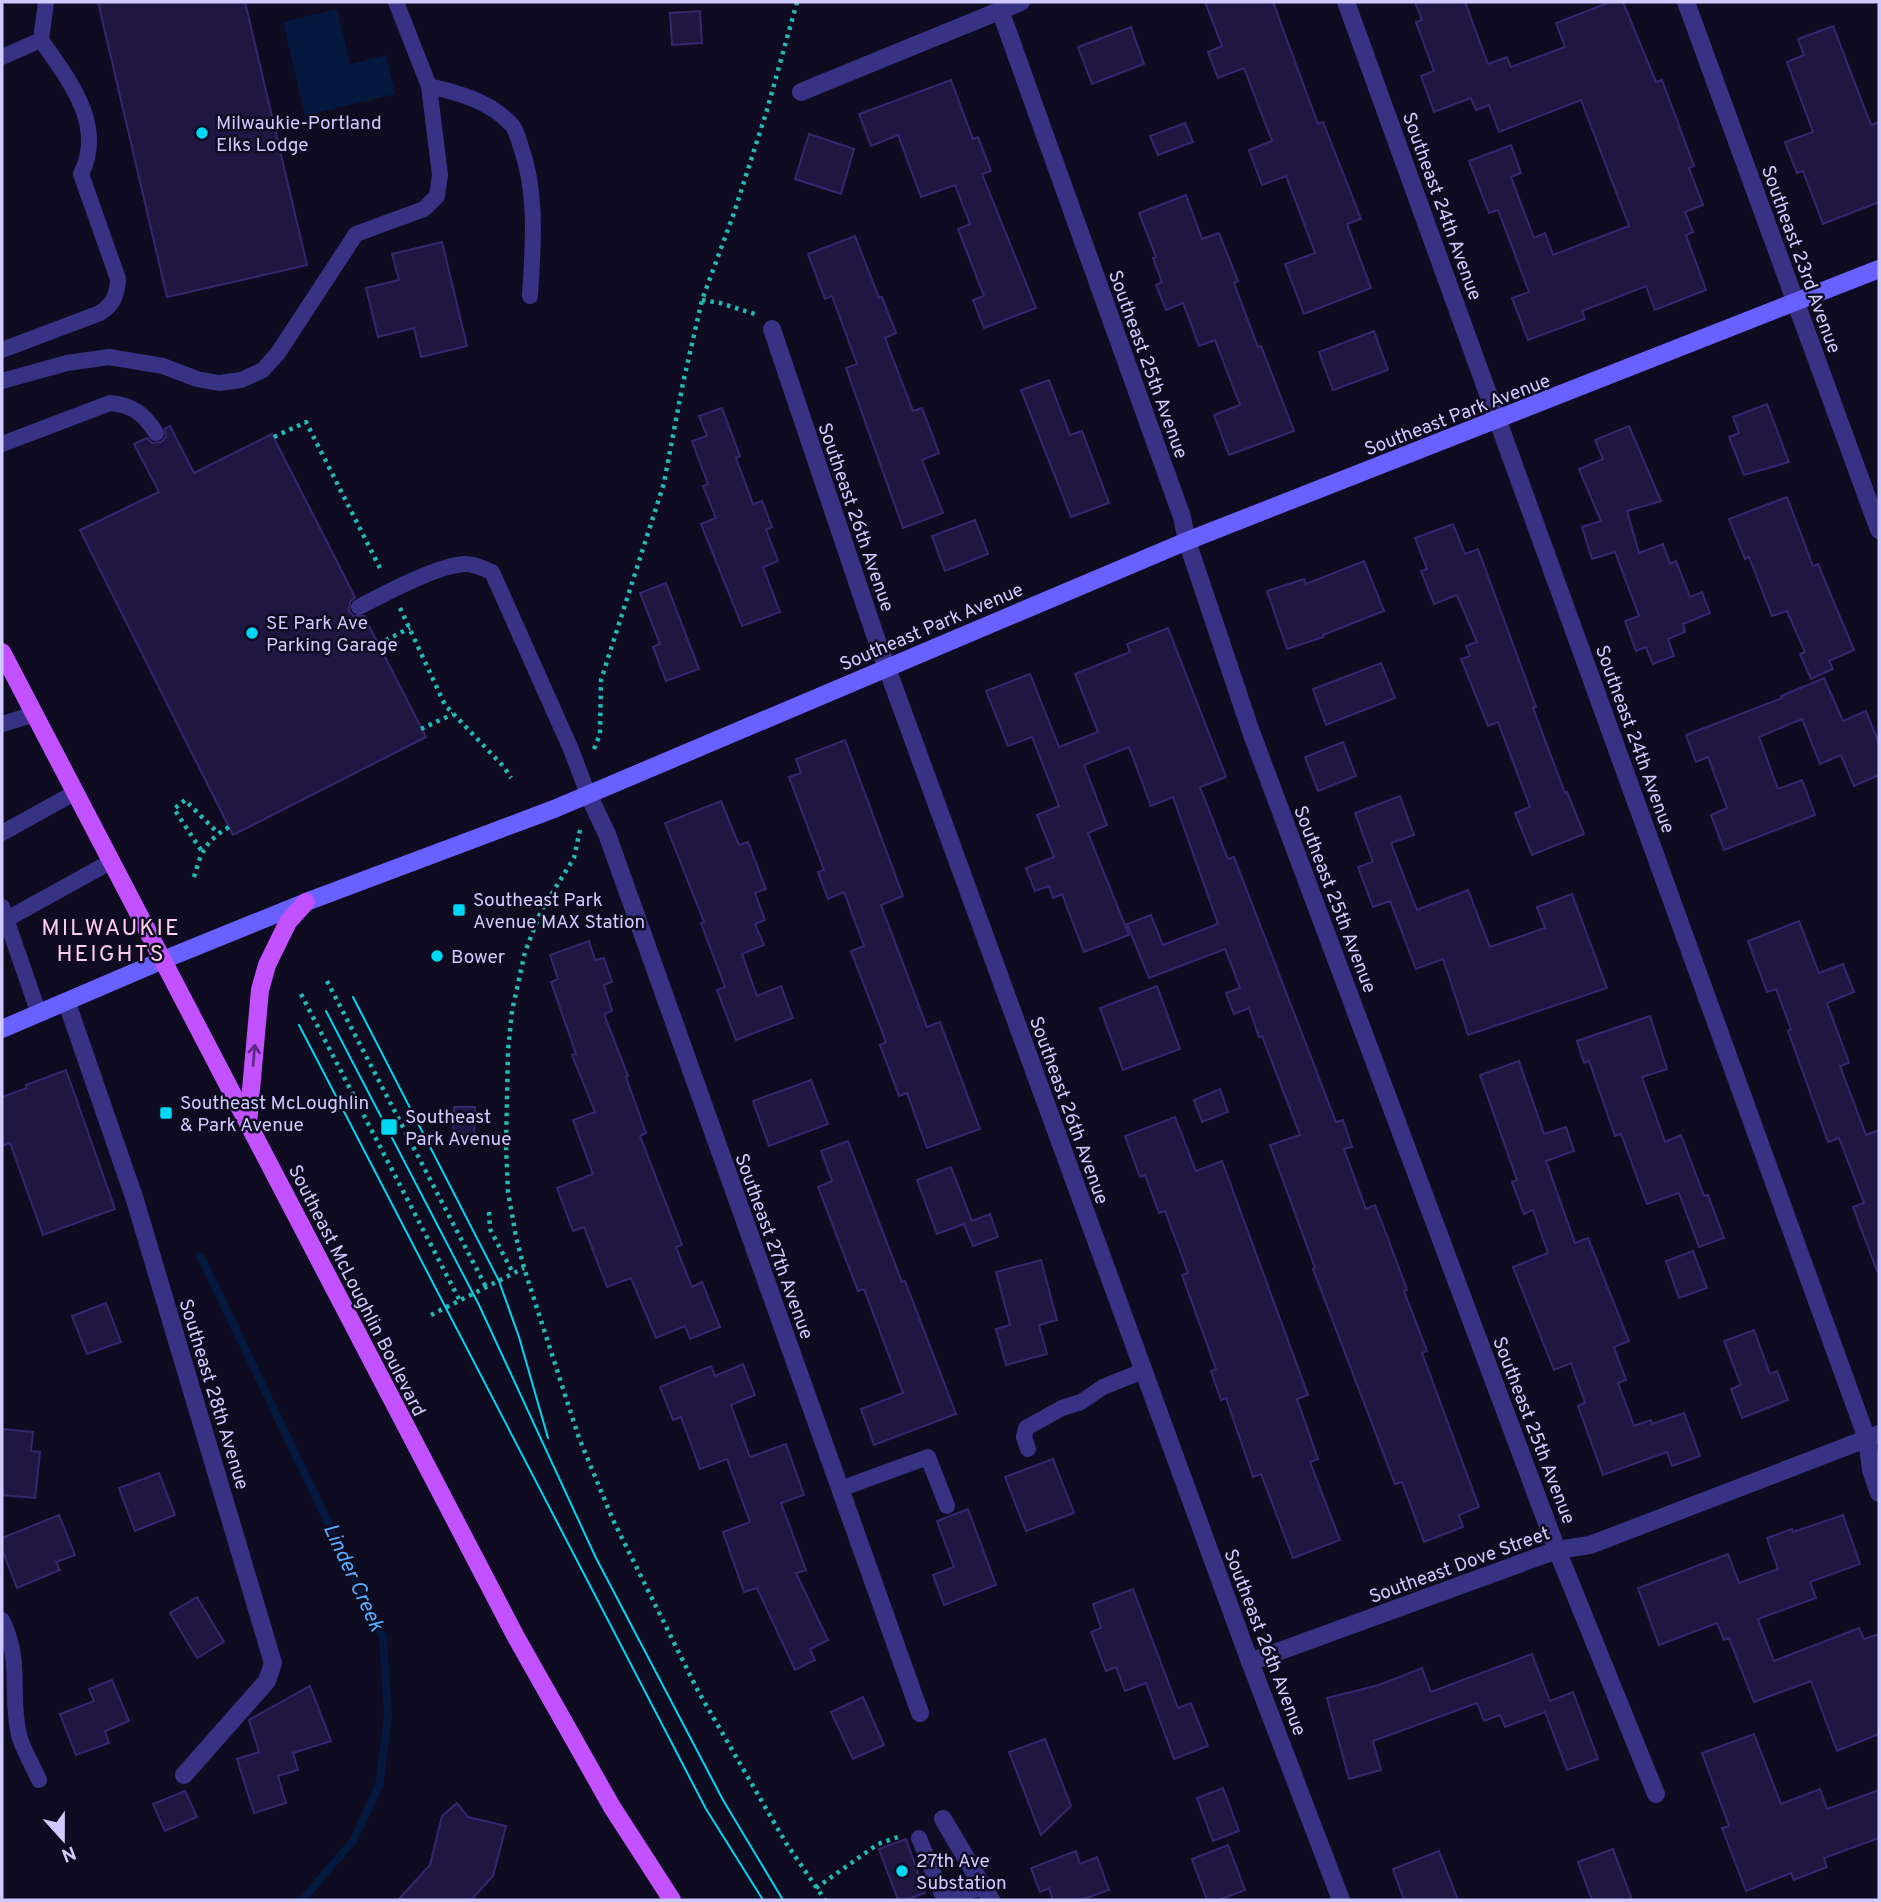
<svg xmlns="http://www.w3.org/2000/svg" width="1881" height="1902" viewBox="0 0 1881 1902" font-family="Overpass,sans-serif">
  <rect width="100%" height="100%" fill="#0f0b20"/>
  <!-- water -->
  <path fill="#05193f" d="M337,9L350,64L386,55L395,94L305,116L283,22Z"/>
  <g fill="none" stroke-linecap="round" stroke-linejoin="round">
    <!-- stream -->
    <path stroke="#05193f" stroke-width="8" d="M201,1257L383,1637L388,1716L379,1786L353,1841L302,1900"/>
  </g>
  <!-- building -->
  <g fill="#201642" stroke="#362670" stroke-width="2">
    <path d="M98,2H245L307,265L167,297Z"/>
    <path d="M1205,2H1273L1318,124L1323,122L1361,219L1347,224L1371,288L1304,314L1285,264L1315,253L1286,176L1262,185L1249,150L1272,141L1244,68L1218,78L1208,52L1222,46Z"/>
    <path d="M1415,2H1465L1488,64L1507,57L1511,67L1565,47L1556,23L1610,2H1623L1656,82L1662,80L1694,166L1689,168L1703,205L1685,212L1693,232L1686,235L1706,290L1655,310L1646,286L1582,311L1585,319L1528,340L1512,298L1529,292L1498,210L1489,213L1469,161L1511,145L1521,173L1511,177L1534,238L1545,233L1553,255L1629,226L1581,100L1499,132L1489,105L1476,110L1471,98L1434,112L1421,76L1434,71L1416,22L1422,20Z"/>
    <path d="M700,11L702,43L672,45L670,13Z"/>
    <path d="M1833,26L1871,125L1879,122V202L1823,224L1803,171L1797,173L1785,142L1813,132L1787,62L1804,55L1798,39Z"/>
    <path d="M1131,27L1144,64L1092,84L1078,47Z"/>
    <path d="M951,80L973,139L978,137L991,171L982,174L1036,308L984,328L973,300L984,296L958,229L970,224L955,185L921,197L898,135L871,146L859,114Z"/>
    <path d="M1185,123L1193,142L1158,155L1150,136Z"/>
    <path d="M809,134L854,149L841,194L795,179Z"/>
    <path d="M1186,195L1202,239L1219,233L1238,281L1234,283L1258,347L1261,346L1294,431L1229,455L1214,415L1240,405L1215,340L1199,346L1183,303L1166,310L1156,285L1162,282L1153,258L1156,257L1139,213Z"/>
    <path d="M855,236L879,298L882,297L896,333L885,338L913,411L922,408L939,453L922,460L943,513L903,528L846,368L857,364L832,296L825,299L808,254Z"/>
    <path d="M442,242L467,346L421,357L414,328L378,337L366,288L399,280L392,254Z"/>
    <path d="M1374,331L1388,370L1333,390L1319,352Z"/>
    <path d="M1049,380L1070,435L1082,431L1109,503L1071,517L1021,390Z"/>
    <path d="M1767,404L1789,462L1744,475L1729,437L1739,433L1733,417Z"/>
    <path d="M722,408L740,456L736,458L753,504L762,501L772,527L766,530L778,561L763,567L780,612L742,626L701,524L716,518L703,486L708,484L692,441L707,436L699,416Z"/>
    <path d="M170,426L194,473L272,434L355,597L350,602L349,611L354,616H364L426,737L233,835L80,530L159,492L134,444L147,438L152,443L161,442L166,437L165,429Z"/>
    <path d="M1629,426L1661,501L1627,511L1639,553L1663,544L1670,564L1676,561L1690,597L1702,592L1710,613L1683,624L1685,632L1668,639L1674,656L1653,664L1646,647L1636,651L1625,621L1639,616L1615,552L1592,559L1582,527L1601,521L1579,469L1603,459L1595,440Z"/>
    <path d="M1787,497L1813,566L1818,564L1854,650L1829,661L1833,669L1811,679L1800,654L1805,652L1787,611L1772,616L1749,557L1745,559L1729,519Z"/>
    <path d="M975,520L988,554L945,571L932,536Z"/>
    <path d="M1453,524L1465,554L1478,549L1536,707L1533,708L1565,793L1567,792L1584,834L1532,855L1515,813L1530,807L1498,722L1488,726L1461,659L1470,656L1466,646L1477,642L1457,595L1434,604L1421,571L1427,569L1415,538Z"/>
    <path d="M1364,561L1384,611L1323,635L1324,637L1287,649L1267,591L1304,579L1306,584Z"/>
    <path d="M666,583L699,669L666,681L653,647L660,644L640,593Z"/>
    <path d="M1168,628L1226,777L1200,787L1228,859L1234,857L1336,1122L1343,1120L1352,1147L1344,1149L1366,1209L1375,1205L1389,1241L1407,1290L1404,1291L1427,1351L1422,1353L1479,1507L1459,1515L1463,1527L1424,1542L1402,1482L1395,1484L1313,1269L1315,1268L1270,1145L1300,1135L1262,1036L1259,1037L1249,1008L1234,1014L1226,993L1240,988L1225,949L1149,978L1127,924L1151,915L1163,945L1218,924L1173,797L1151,806L1129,747L1084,765L1107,825L1088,833L1129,935L1084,952L1062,894L1053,898L1049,886L1035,891L1026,868L1054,857L1037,815L1059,806L1032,737L1008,746L986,691L1030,674L1059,747L1098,732L1075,674L1130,652L1127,644Z"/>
    <path d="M1381,663L1395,698L1326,725L1313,689Z"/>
    <path d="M1824,678L1843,721L1866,711L1879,743V775L1854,786L1841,755L1820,764L1802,719L1759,737L1778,789L1802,780L1815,815L1724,850L1711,815L1727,808L1708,757L1696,762L1686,735L1782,698L1781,696Z"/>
    <path d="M845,740L903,896L881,905L927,1027L940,1022L980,1129L927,1148L907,1093L899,1096L880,1045L886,1042L851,951L864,946L844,892L828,899L818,872L824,870L789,777L801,773L796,759Z"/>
    <path d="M1343,742L1356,776L1318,791L1305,757Z"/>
    <path d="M1400,796L1414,835L1391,843L1417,910L1468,890L1490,947L1545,928L1537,907L1572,894L1607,988L1468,1035L1443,959L1416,969L1390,901L1373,907L1358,867L1373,862L1355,813Z"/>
    <path d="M721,801L739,845L748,842L766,889L755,893L765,920L755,924L764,945L742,954L757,996L781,986L793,1018L736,1040L717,990L725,987L701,923L704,922L665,823Z"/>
    <path d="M1799,921L1819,973L1843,964L1854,992L1827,1003L1849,1063L1840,1066L1866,1135L1879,1130V1271H1877L1853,1207L1864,1203L1839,1138L1828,1142L1788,1031L1791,1029L1776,989L1767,992L1748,941Z"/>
    <path d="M589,941L595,960L604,958L612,982L604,985L612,1011L604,1014L628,1076L626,1077L646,1133L640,1136L682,1245L676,1247L692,1287L702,1282L720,1327L690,1339L685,1326L656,1338L631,1278L607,1287L584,1227L573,1231L557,1188L593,1174L573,1120L595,1112L572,1055L576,1054L551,982L558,979L550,955Z"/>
    <path d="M1157,986L1180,1049L1123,1070L1100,1008Z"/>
    <path d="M1650,1016L1667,1069L1642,1077L1665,1142L1681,1135L1704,1196L1708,1195L1724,1238L1699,1247L1679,1193L1647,1204L1621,1134L1615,1136L1589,1061L1584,1063L1577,1041Z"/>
    <path d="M1519,1061L1544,1134L1566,1127L1574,1151L1546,1161L1575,1243L1588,1238L1629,1341L1614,1347L1626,1380L1618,1383L1634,1426L1651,1420L1652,1424L1684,1413L1700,1456L1672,1466L1667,1452L1603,1475L1578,1406L1585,1403L1571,1363L1554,1370L1513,1267L1548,1253L1533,1210L1524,1214L1512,1182L1517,1180L1480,1075Z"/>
    <path d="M66,1070L115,1209L43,1235L10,1143L2,1146V1097L27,1088L26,1085Z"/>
    <path d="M811,1080L828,1124L769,1146L753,1101Z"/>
    <path d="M1220,1089L1228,1112L1202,1122L1194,1100Z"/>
    <path d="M454,1107H475L474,1143L453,1142Z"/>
    <path d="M1175,1117L1196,1171L1222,1161L1308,1395L1297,1399L1318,1459L1310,1462L1340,1540L1293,1558L1261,1474L1253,1477L1226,1398L1221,1400L1211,1371L1216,1369L1182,1275L1188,1273L1165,1211L1159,1213L1145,1175L1140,1177L1125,1136Z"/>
    <path d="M848,1141L902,1282L905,1281L956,1414L874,1445L861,1409L903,1393L864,1289L858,1291L818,1187L832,1181L821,1151Z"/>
    <path d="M951,1167L972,1221L990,1214L998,1237L973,1246L964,1224L937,1234L917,1180Z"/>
    <path d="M1693,1251L1707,1288L1679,1298L1666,1261Z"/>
    <path d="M1041,1260L1057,1320L1039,1325L1047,1354L1006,1365L996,1329L1010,1325L996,1272Z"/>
    <path d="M106,1303L121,1342L87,1354L72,1316Z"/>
    <path d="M1754,1330L1770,1374L1777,1371L1788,1400L1742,1418L1731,1389L1741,1385L1724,1341Z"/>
    <path d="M743,1364L755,1395L731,1405L750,1457L786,1444L804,1495L781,1503L806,1570L796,1573L828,1640L810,1649L815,1660L795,1670L757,1588L744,1592L723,1532L750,1522L727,1459L700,1469L681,1417L673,1420L660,1387L711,1366L715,1376Z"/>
    <path d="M2,1429L33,1432L31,1451L40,1452L35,1498L2,1495Z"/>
    <path d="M1053,1459L1074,1513L1026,1531L1005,1477Z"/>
    <path d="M159,1473L175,1515L135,1531L119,1488Z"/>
    <path d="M968,1509L996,1585L944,1605L933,1575L954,1567L937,1521Z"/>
    <path d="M59,1515L75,1555L56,1562L60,1570L17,1588L2,1549V1538Z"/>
    <path d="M1843,1515L1860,1564L1810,1582L1816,1598L1758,1619L1774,1661L1859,1628L1864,1639L1879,1634V1734L1837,1751L1811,1681L1754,1702L1729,1638L1724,1640L1717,1623L1659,1645L1638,1588L1728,1554L1739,1583L1778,1569L1767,1538L1792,1529L1793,1532Z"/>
    <path d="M1133,1589L1178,1708L1191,1703L1208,1746L1174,1759L1146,1683L1125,1691L1116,1667L1106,1671L1091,1632L1101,1628L1093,1604Z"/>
    <path d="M197,1597L224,1642L197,1658L170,1613Z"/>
    <path d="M1532,1654L1550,1701L1573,1692L1598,1759L1567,1770L1545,1712L1505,1727L1500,1715L1484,1721L1477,1703L1373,1741L1381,1770L1349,1779L1327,1698L1379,1685L1422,1668L1431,1692Z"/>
    <path d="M112,1680L129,1721L105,1731L109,1743L76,1755L60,1714L94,1701L89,1689Z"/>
    <path d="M310,1686L331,1741L293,1753L298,1770L278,1776L286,1803L254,1813L237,1759L259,1752L249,1720Z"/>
    <path d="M863,1697L884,1745L853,1759L831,1712Z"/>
    <path d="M1754,1734L1781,1804L1820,1789L1827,1809L1879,1790V1838L1824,1858L1827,1867L1794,1880L1791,1873L1746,1891L1722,1828L1729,1826L1702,1753Z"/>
    <path d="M1045,1739L1071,1806L1041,1835L1009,1752Z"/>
    <path d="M1223,1788L1239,1831L1213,1841L1197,1798Z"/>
    <path d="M185,1791L197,1817L165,1831L153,1804Z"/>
    <path d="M457,1803L468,1817L506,1826L493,1876L471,1900H398L430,1865L442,1816Z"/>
    <path d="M906,1839L925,1893L905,1900H898L879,1849Z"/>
    <path d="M1228,1845L1245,1890L1219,1900H1207L1192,1859Z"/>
    <path d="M1613,1849L1632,1900H1592L1578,1862Z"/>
    <path d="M1076,1851L1080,1864L1097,1857L1109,1890L1081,1900H1053L1049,1888L1040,1892L1031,1868Z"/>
    <path d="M1439,1851L1458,1900H1404L1393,1869Z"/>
  </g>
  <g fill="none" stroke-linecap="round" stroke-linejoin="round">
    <!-- path -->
    <g stroke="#24b9b3" stroke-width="4.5" stroke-dasharray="3.5 5" stroke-linecap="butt">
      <path d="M702,300L720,303L758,315"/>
      <path d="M274,437L306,422L382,572"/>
      <path d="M400,608L445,705L504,767L511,778"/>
      <path d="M378,644L410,628"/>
      <path d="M421,729L453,714"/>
      <path d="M594,749L600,734L601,680L664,483L683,383L702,300L734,213L767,110L797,2"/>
      <path d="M580,830L574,858L541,911L525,952L512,1011L508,1050L506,1146L508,1192L516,1237L524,1268L579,1438L613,1520L698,1691L786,1843L825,1900"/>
      <path d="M201,850L174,809L185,800L218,833"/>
      <path d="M194,877C201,853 205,841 229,827"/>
      <path d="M327,981L486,1287"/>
      <path d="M301,994L460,1301"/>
      <path d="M489,1212L490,1229L513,1273"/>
      <path d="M431,1315L524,1268"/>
      <path d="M816,1888L878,1844L898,1837"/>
    </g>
    <!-- lane -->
    <g stroke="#373283" stroke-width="16">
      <path d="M2,57L41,40L46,2"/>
      <path d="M429,86C459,93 490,101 512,125C516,130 518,138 520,144C538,193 533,245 530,296"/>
      <path d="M2,350L100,313C114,304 117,295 118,279L81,174C106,125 68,79 41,40"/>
      <path d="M2,381L67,363L109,357L163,366L197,379L219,383L241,380L263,370L278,353L356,234L424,209L437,196L440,175L429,86L396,2"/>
      <path d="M2,444L110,403C133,405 144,414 156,433"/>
      <path d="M359,607C384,594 440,564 466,564C475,564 484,569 492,572L570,747L588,794"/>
      <path d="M2,724L35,714"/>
      <path d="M2,833L76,792"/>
      <path d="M2,907L39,1014"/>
      <path d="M7,919L112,861"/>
      <path d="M1028,1449L1024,1437L1026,1428L1062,1408L1081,1402L1103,1387L1143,1371"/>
      <path d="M840,1489L928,1457L947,1506"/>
      <path d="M2,1620C23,1663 9,1693 19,1735C23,1750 33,1766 39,1780"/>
      <path d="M919,1838L942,1894L956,1896L983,1887"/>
    </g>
    <!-- street -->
    <g stroke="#373283" stroke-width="18">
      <path d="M1346,2L1867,1439L1871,1470L1879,1493"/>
      <path d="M1686,2L1879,530"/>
      <path d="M1000,10L1182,517L1187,541L1250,729L1557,1550L1656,1794"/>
      <path d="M801,92L1021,2"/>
      <path d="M772,329L876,638L1250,1662L1341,1900"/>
      <path d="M588,794L607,834L920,1713"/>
      <path d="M67,1003L135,1200L273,1663L267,1681L184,1775"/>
      <path d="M1250,1662L1557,1550L1590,1545L1879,1434"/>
      <path d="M943,1819L991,1900"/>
    </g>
    <!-- secondary -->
    <path stroke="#6861ff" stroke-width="18" d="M2,1029L163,960L306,902L554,809L1187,541L1879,269"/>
    <!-- primary -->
    <g stroke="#c251ff" stroke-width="18">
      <path d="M2,652L516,1637L612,1807L672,1900"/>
      <path d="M248,1123L260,990L267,965L288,922L306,902"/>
    </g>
    <!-- tram -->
    <g stroke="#00d7f5" stroke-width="2">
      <path d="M353,997L499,1281L519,1337L548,1438"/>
      <path d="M326,1011L479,1305L596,1558L723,1800L783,1900"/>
      <path d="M299,1025L706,1809L763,1900"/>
    </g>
  </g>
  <!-- one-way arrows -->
  <defs><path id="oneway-shaft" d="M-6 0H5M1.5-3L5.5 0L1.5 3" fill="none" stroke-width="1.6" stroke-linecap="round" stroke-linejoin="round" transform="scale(1.75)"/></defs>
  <use stroke="#602a84" href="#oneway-shaft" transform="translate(254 1055) rotate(-85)"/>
  <!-- markers -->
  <g fill="#00d7f5" stroke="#0f0b20" stroke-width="2.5">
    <circle cx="202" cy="133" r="7"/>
    <circle cx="252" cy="633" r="7"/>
    <rect x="452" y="903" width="14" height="14" rx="3.5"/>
    <circle cx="437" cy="956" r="7"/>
    <rect x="159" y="1106" width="14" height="14" rx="3.5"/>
    <rect x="380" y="1118" width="18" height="18" rx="3.5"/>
    <circle cx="902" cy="1871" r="7"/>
  </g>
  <g text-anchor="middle" stroke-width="5" stroke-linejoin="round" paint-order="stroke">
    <!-- poi labels -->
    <g font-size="19" fill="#d1caff" stroke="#0f0b20" text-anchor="start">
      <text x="216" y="129">Milwaukie-Portland<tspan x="216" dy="22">Elks Lodge</tspan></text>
      <text x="266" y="629">SE Park Ave<tspan x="266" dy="22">Parking Garage</tspan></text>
      <text x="473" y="906">Southeast Park<tspan x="473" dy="22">Avenue MAX Station</tspan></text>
      <text x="451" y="963">Bower</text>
      <text x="180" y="1109">Southeast McLoughlin<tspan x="180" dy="22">&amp; Park Avenue</tspan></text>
      <text x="405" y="1123">Southeast<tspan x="405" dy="22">Park Avenue</tspan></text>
      <text x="916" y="1867">27th Ave<tspan x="916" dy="22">Substation</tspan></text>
    </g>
    <!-- street labels -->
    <g font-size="19" fill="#d1caff" stroke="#0f0b20">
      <text transform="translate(1443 206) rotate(70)" y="7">Southeast 24th Avenue</text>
      <text transform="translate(1802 259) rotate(70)" y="7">Southeast 23rd Avenue</text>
      <text transform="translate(1149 364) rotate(70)" y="7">Southeast 25th Avenue</text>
      <text transform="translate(1457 414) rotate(-21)" y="7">Southeast Park Avenue</text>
      <text transform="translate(857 517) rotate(71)" y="7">Southeast 26th Avenue</text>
      <text transform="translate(931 626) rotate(-23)" y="7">Southeast Park Avenue</text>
      <text transform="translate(1636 739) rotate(70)" y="7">Southeast 24th Avenue</text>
      <text transform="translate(1336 899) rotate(69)" y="7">Southeast 25th Avenue</text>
      <text transform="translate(1070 1110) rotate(70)" y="7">Southeast 26th Avenue</text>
      <text transform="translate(775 1246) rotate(70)" y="7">Southeast 27th Avenue</text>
      <text transform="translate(358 1290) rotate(63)" y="7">Southeast McLoughlin Boulevard</text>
      <text transform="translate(215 1394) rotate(73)" y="7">Southeast 28th Avenue</text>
      <text transform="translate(1535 1430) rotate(69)" y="7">Southeast 25th Avenue</text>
      <text transform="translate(1459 1564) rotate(-20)" y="7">Southeast Dove Street</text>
      <text transform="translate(1266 1642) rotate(69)" y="7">Southeast 26th Avenue</text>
    </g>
    <!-- water labels -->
    <g font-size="21" font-style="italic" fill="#58aeff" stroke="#0f0b20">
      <text transform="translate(354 1577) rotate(65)" y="7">Linder Creek</text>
    </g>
    <!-- quarter labels -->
    <g font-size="23" letter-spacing="2" fill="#ffcceb" stroke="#0f0b20">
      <text x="111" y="935">MILWAUKIE<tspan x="111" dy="26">HEIGHTS</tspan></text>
    </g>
  </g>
  <!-- border -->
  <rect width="1881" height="1902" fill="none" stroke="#d1caff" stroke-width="7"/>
  <!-- north arrow -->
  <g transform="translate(63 1839) rotate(159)" stroke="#0f0b20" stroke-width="5" paint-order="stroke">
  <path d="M0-5L12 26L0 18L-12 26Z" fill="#d1caff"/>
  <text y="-10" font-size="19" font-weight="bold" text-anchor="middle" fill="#d1caff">N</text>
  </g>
</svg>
